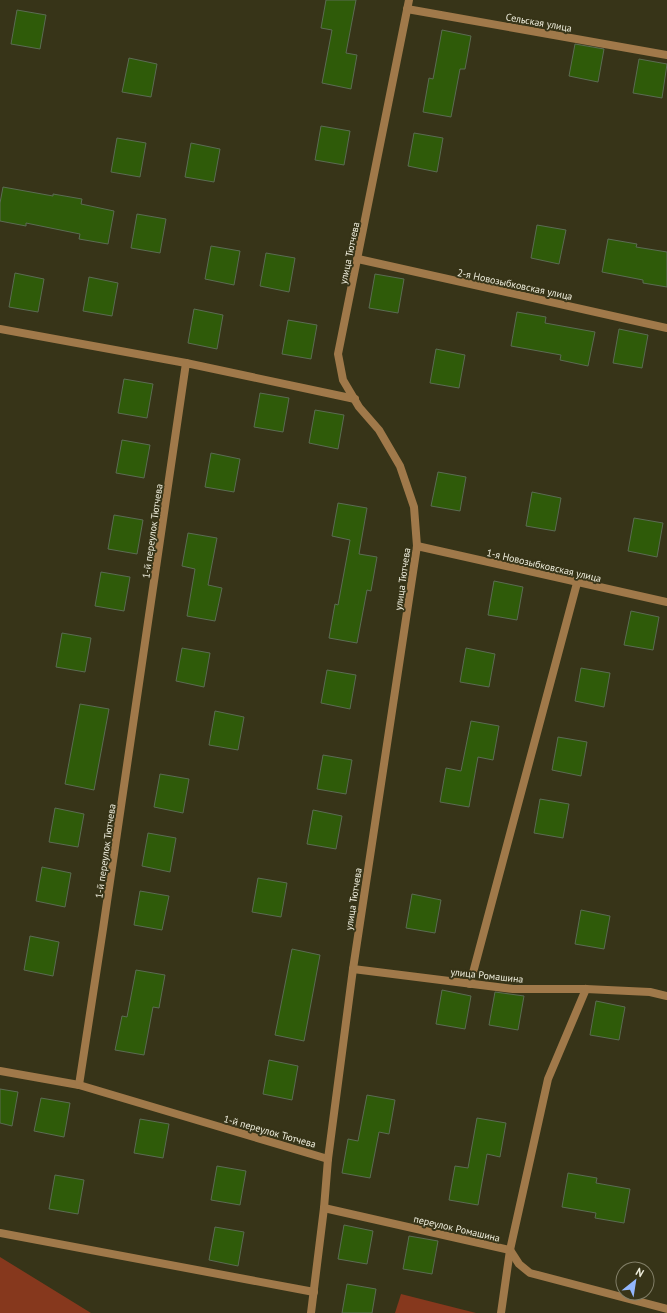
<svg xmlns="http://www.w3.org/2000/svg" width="667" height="1313" viewBox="0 0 667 1313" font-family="'PT Sans',sans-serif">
  <rect width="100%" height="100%" fill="#373418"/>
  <!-- green -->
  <g fill="#86381d">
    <path d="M0,1257L91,1313H0Z"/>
    <path d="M401,1294L476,1313H395Z"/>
  </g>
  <!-- building -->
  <g fill="#2f5b09" stroke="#5b6c53">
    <path d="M326,0H356L346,53L357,55L351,89L322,83L332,30L321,28Z"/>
    <path d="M17,10L46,15L40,49L11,44Z"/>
    <path d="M442,30L471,36L465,69H460L451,117L423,112L429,78L433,79Z"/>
    <path d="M575,44L604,49L598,82L569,76Z"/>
    <path d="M129,58L157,64L151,97L122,92Z"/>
    <path d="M639,59L667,64L662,98L633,93Z"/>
    <path d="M321,126L350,131L344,165L315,160Z"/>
    <path d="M414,133L443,138L437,172L408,166Z"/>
    <path d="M117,138L146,143L140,177L111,172Z"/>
    <path d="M191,143L220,149L214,182L185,177Z"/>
    <path d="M3,187L53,196V194L82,199L81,204L114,211L108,244L79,239L80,234L26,223V226L0,221V203Z"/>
    <path d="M137,214L166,219L160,253L131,248Z"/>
    <path d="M537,225L566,230L559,264L531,258Z"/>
    <path d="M608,239L637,244L636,247L667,252V287L643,283V280L602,272Z"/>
    <path d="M211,246L240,251L234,285L205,279Z"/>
    <path d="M266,253L295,258L289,292L260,286Z"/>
    <path d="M15,273L44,279L38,312L9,307Z"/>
    <path d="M375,274L404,279L398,313L369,308Z"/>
    <path d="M89,277L118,283L112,316L83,311Z"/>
    <path d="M194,309L223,315L217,349L188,343Z"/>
    <path d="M517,312L546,317L545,323L595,332L588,366L560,360L561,355L511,346Z"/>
    <path d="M288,320L317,325L311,359L282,354Z"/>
    <path d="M619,329L648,335L642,368L613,363Z"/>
    <path d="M436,349L465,355L459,388L430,383Z"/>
    <path d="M124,379L153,384L147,418L118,413Z"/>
    <path d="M260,393L289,398L283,432L254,427Z"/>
    <path d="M315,410L344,415L338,449L309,443Z"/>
    <path d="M122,440L150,445L144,478L116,473Z"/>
    <path d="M211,453L240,459L234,492L205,487Z"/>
    <path d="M438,472L466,477L460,511L431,506Z"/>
    <path d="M532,492L561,498L555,531L526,526Z"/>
    <path d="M338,503L367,508L359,554L377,557L371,591L367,590L357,643L329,638L335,604L338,605L350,540L332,536Z"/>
    <path d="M114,515L143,520L137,554L108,549Z"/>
    <path d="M634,518L663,523L657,557L628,551Z"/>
    <path d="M188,533L217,538L208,585L222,588L215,621L187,616L195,569L182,566Z"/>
    <path d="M101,572L130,577L124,611L95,606Z"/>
    <path d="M494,581L523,587L517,620L488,615Z"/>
    <path d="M631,611L659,617L653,650L624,645Z"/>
    <path d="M62,633L91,638L85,672L56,667Z"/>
    <path d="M182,648L210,653L204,687L176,681Z"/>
    <path d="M466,648L495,654L489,687L460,682Z"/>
    <path d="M581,668L610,673L604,707L575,701Z"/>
    <path d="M327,670L356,675L350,709L321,703Z"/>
    <path d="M80,704L109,709L94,790L65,784Z"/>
    <path d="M215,711L244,717L238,750L209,745Z"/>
    <path d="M471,721L499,726L493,760L478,757L469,807L440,802L446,768L461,771Z"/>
    <path d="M558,737L587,742L581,776L552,770Z"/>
    <path d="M323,755L352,760L346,794L317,789Z"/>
    <path d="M160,774L189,779L183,813L154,807Z"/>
    <path d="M540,799L569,804L563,838L534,833Z"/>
    <path d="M55,808L84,814L78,847L49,842Z"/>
    <path d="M313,810L342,816L336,849L307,844Z"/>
    <path d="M148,833L176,838L170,872L142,866Z"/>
    <path d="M42,867L71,873L65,907L36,901Z"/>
    <path d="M258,878L287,883L281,917L252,912Z"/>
    <path d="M140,891L169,896L162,930L134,925Z"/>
    <path d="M412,894L441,900L435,933L406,928Z"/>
    <path d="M581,910L610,916L604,949L575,944Z"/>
    <path d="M30,936L59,942L53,976L24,970Z"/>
    <path d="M292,949L320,955L304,1041L275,1035Z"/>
    <path d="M136,970L165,975L159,1008L153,1007L144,1055L115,1050L122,1016L127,1017Z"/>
    <path d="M442,990L471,996L465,1029L436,1024Z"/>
    <path d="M495,992L524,996L518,1030L489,1025Z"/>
    <path d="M596,1001L625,1007L619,1040L590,1035Z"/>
    <path d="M269,1060L298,1066L292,1100L263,1094Z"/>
    <path d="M0,1089L18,1092L12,1126L0,1123Z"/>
    <path d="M367,1095L395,1100L389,1134L379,1132L370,1178L342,1173L348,1139L358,1141Z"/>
    <path d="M41,1098L70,1103L64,1137L34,1131Z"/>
    <path d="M477,1118L506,1123L500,1157L487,1154L478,1205L449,1200L455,1166L468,1168Z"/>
    <path d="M140,1119L169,1124L163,1158L134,1153Z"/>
    <path d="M217,1166L246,1171L240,1205L211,1200Z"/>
    <path d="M568,1173L597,1178L596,1183L630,1189L624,1223L595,1218L596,1213L562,1207Z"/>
    <path d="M55,1175L84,1180L78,1214L49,1209Z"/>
    <path d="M344,1225L373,1231L367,1264L338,1259Z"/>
    <path d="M215,1227L244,1232L238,1266L209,1260Z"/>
    <path d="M409,1236L438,1241L432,1274L403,1269Z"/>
    <path d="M347,1284L376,1289L372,1313H342Z"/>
  </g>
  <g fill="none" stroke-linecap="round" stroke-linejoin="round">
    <!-- service -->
    <g stroke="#a0794a" stroke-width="8">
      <path d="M0,329L186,363"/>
      <path d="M0,1071L79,1085"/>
      <path d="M0,1233L314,1292"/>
      <path d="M501,1313L510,1250L548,1079L586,989"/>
    </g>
    <!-- minor -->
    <g stroke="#a0794a" stroke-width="8">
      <path d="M407,9L667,55"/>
      <path d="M358,259L667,328"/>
      <path d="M417,546L667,602"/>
      <path d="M353,969L513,989H586L650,992L667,996"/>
      <path d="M470,984L577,583"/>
      <path d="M328,1159L79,1085L103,929L186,363L355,399"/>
      <path d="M324,1208L510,1250L519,1264L530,1273L667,1309"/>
      <path d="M311,1313L324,1208L328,1159L353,969L417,546L414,507L400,466L379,430L359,407L343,380L338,354L409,0"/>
    </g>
  </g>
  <g text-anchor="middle" stroke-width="4" stroke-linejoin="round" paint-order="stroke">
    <!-- street labels -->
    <g font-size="10" fill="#efeedd" stroke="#373418">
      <text transform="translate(539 22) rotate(10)" y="4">Сельская улица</text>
      <text transform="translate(349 253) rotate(-78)" y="4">улица Тютчева</text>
      <text transform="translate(515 284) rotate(12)" y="4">2-я Новозыбковская улица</text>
      <text transform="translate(152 531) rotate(-82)" y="4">1-й переулок Тютчева</text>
      <text transform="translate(544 565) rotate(13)" y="4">1-я Новозыбковская улица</text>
      <text transform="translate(402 579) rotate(-82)" y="4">улица Тютчева</text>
      <text transform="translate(105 851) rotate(-82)" y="4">1-й переулок Тютчева</text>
      <text transform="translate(353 899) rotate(-81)" y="4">улица Тютчева</text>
      <text transform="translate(487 975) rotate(6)" y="4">улица Ромашина</text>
      <text transform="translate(270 1131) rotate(16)" y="4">1-й переулок Тютчева</text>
      <text transform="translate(457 1228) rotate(13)" y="4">переулок Ромашина</text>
    </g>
  </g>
  <!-- north arrow -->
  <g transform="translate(635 1281) rotate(30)"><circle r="19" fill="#373418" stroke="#817e67"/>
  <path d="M0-3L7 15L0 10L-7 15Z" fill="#93b7fd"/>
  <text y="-6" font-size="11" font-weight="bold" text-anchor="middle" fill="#efeedd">N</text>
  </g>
</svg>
